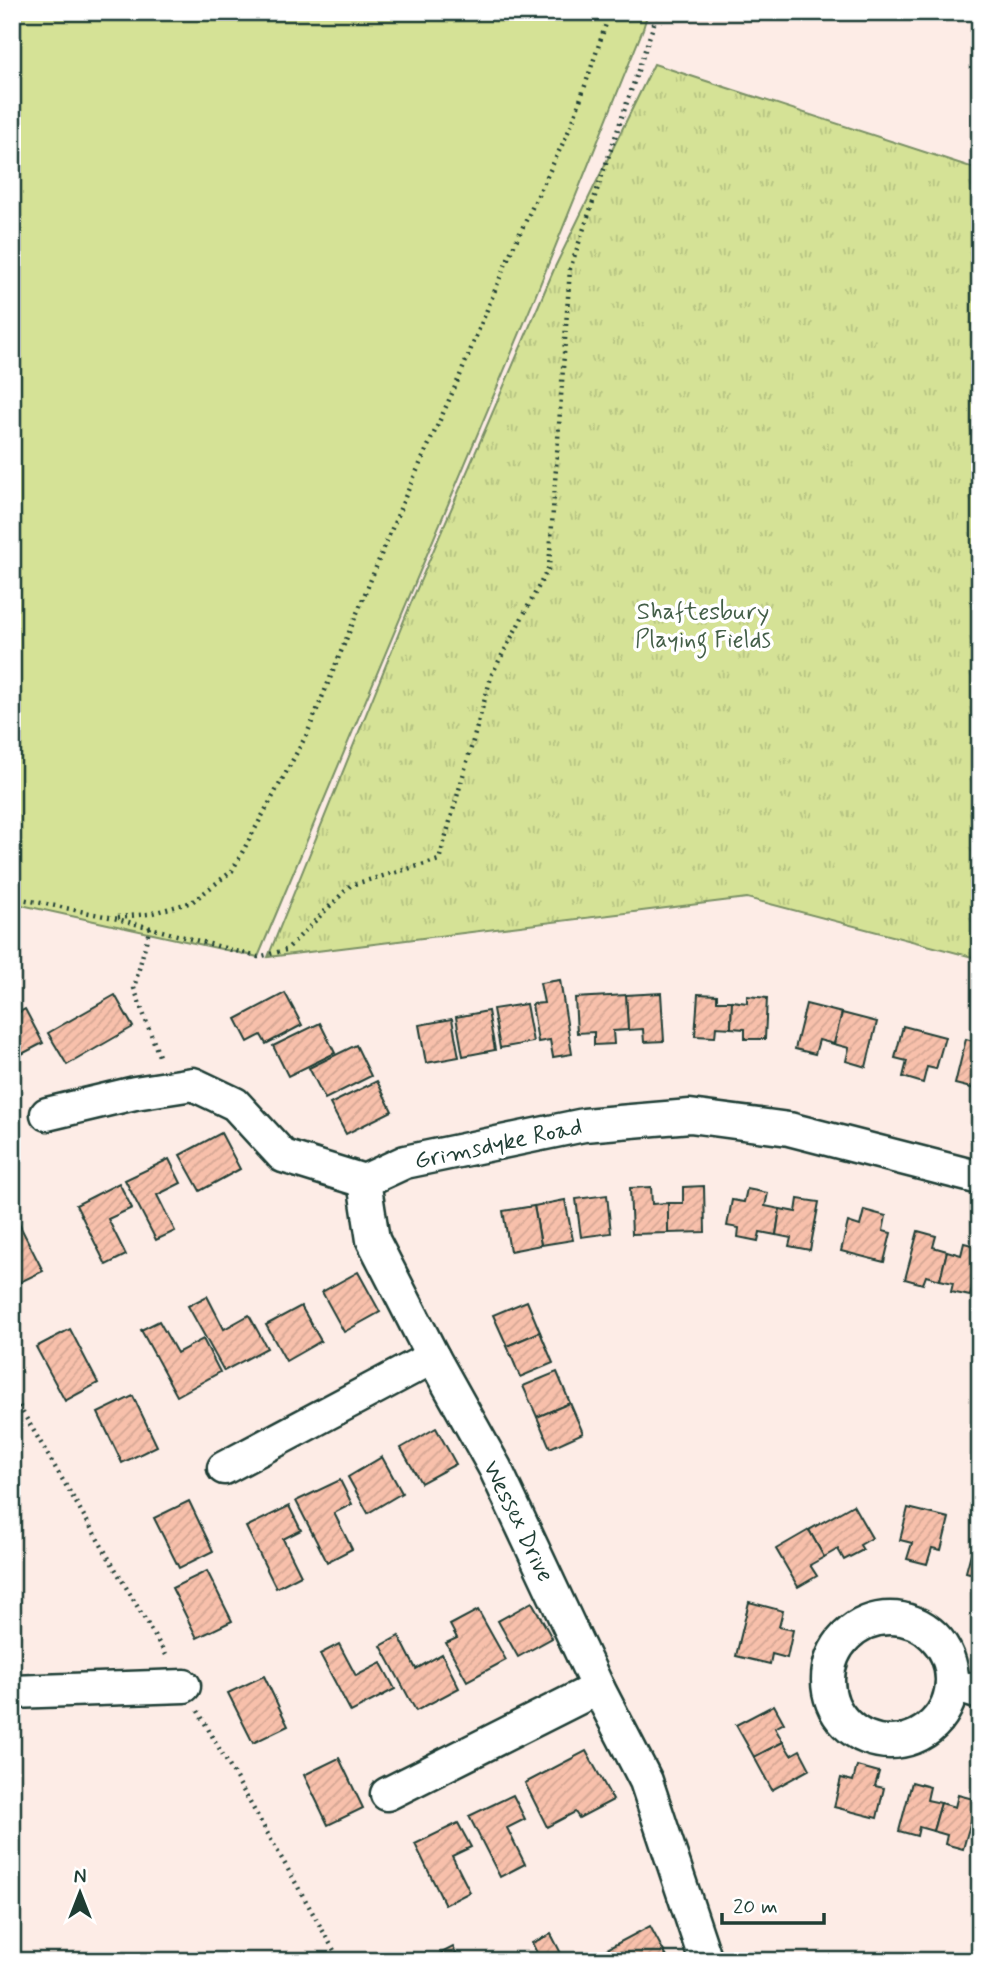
<svg xmlns="http://www.w3.org/2000/svg" width="992" height="1973" viewBox="0 0 992 1973" font-family="Mynerve,sans-serif">
  <defs>
    <pattern id="park-tufts" width="24" height="20" patternUnits="userSpaceOnUse" patternTransform="scale(1.75)"><rect width="24" height="20" fill="#d5e296"/><path d="M3 7l-1-3M5 7V3M7 7l1-3M15 17l-1-3M17 17v-4M19 17l1-3" fill="none" stroke="#b6c382"/></pattern>
    <pattern id="building-hatch" width="6" height="6" patternUnits="userSpaceOnUse" patternTransform="scale(1.75)"><rect width="6" height="6" fill="#f8c0ab"/><path d="M-1 1l2-2M0 6l6-6M5 7l2-2" fill="none" stroke="#d4a694"/></pattern>
  </defs>
  <rect width="100%" height="100%" fill="#fdece6"/>
  <filter id="ink" filterUnits="userSpaceOnUse"><feTurbulence type="fractalNoise" baseFrequency=".0143" numOctaves="2"/><feDisplacementMap in="SourceGraphic" scale="14" xChannelSelector="R" yChannelSelector="G"/><feConvolveMatrix kernelMatrix="1 2 1 2 8 2 1 2 1" color-interpolation-filters="sRGB"/></filter>
  <g filter="url(#ink)">
    <!-- green -->
    <path fill="#d5e296" stroke="#7a9065" stroke-width="2" d="M12,12H648L643,29L535,297L258,957L12,903Z"/>
    <!-- park -->
    <path fill="url(#park-tufts)" stroke="#7a9065" stroke-width="2" d="M654,64L980,170V959L747,898L268,957L413,598L555,267Z"/>
    <!-- building -->
    <g fill="url(#building-hatch)" stroke="#1f3d34" stroke-width="2">
      <path d="M560,980L572,1054L553,1057L550,1040L538,1042L532,1004L544,1003L540,983Z"/>
      <path d="M285,993L302,1025L266,1044L261,1035L248,1042L236,1019Z"/>
      <path d="M661,993L664,1041L644,1042L643,1029L628,1030L626,995Z"/>
      <path d="M698,994L717,995V1001H732L731,1028L716,1027L715,1037L695,1036Z"/>
      <path d="M115,995L133,1027L67,1065L48,1033Z"/>
      <path d="M626,995L628,1030L613,1031L614,1044L594,1045V1032L577,1033L575,998Z"/>
      <path d="M747,996L767,998L765,1039H745V1029L731,1028L732,1001L747,1003Z"/>
      <path d="M526,1004L533,1042L500,1048L493,1009Z"/>
      <path d="M806,1004L842,1013L834,1044L819,1040L815,1054L795,1049Z"/>
      <path d="M25,1009L43,1043L12,1059V1016Z"/>
      <path d="M488,1011L495,1050L463,1056L456,1017Z"/>
      <path d="M842,1013L877,1022L866,1067L846,1061L849,1048L834,1044Z"/>
      <path d="M452,1019L459,1057L426,1063L419,1025Z"/>
      <path d="M320,1023L335,1053L288,1076L273,1046Z"/>
      <path d="M903,1026L945,1037L936,1069L927,1067L923,1083L903,1077L907,1061L895,1058Z"/>
      <path d="M966,1039L980,1043V1076L975,1089L955,1084Z"/>
      <path d="M356,1045L371,1076L325,1099L309,1068Z"/>
      <path d="M377,1081L392,1111L346,1134L330,1104Z"/>
      <path d="M221,1133L240,1169L200,1191L180,1155Z"/>
      <path d="M169,1159L181,1183L157,1195L175,1231L156,1240L125,1180Z"/>
      <path d="M119,1183L132,1208L108,1219L126,1255L106,1265L76,1205Z"/>
      <path d="M704,1186L705,1232L668,1233V1203H683V1187Z"/>
      <path d="M651,1187L652,1204L668,1203V1233L632,1234L630,1188Z"/>
      <path d="M747,1189L768,1193L765,1206L780,1209L776,1235L760,1232L758,1241L738,1237L739,1228L727,1226L732,1200L744,1202Z"/>
      <path d="M607,1195L611,1233L581,1237L576,1199Z"/>
      <path d="M798,1199L819,1202L810,1250L789,1246L791,1238L776,1235L780,1209L796,1212Z"/>
      <path d="M565,1200L573,1240L541,1245L534,1206Z"/>
      <path d="M534,1206L541,1245L510,1251L503,1211Z"/>
      <path d="M864,1210L886,1216L883,1231L891,1233L884,1262L841,1251L848,1222L860,1226Z"/>
      <path d="M15,1216L43,1271L12,1286V1217Z"/>
      <path d="M918,1231L936,1236L933,1247L947,1251L940,1280L926,1276L923,1284L905,1279Z"/>
      <path d="M964,1243L980,1247V1260L970,1296L951,1292L953,1283L940,1280L947,1251L961,1255Z"/>
      <path d="M358,1272L380,1312L344,1332L322,1292Z"/>
      <path d="M207,1296L224,1329L249,1315L267,1348L224,1371L188,1306Z"/>
      <path d="M527,1301L540,1332L507,1346L493,1315Z"/>
      <path d="M301,1306L321,1341L286,1361L266,1325Z"/>
      <path d="M159,1321L177,1353L203,1339L220,1372L177,1396L141,1330Z"/>
      <path d="M70,1329L98,1383L65,1401L36,1347Z"/>
      <path d="M540,1332L553,1363L520,1377L507,1346Z"/>
      <path d="M557,1372L570,1403L537,1417L523,1386Z"/>
      <path d="M133,1396L157,1446L122,1463L98,1413Z"/>
      <path d="M570,1403L583,1433L550,1448L537,1417Z"/>
      <path d="M436,1428L456,1464L421,1483L401,1448Z"/>
      <path d="M382,1457L402,1493L368,1513L348,1477Z"/>
      <path d="M340,1480L352,1504L334,1513L352,1549L327,1562L296,1501Z"/>
      <path d="M189,1501L213,1551L179,1568L154,1518Z"/>
      <path d="M853,1505L872,1538L860,1545L863,1550L844,1560L838,1549L824,1557L809,1530Z"/>
      <path d="M289,1506L301,1530L283,1539L301,1575L276,1588L246,1527Z"/>
      <path d="M908,1508L949,1518L941,1550L932,1548L927,1564L907,1559L912,1543L900,1540Z"/>
      <path d="M979,1523H980V1576L966,1572Z"/>
      <path d="M809,1530L824,1557L810,1565L817,1576L798,1587L776,1549Z"/>
      <path d="M207,1571L232,1621L197,1638L172,1588Z"/>
      <path d="M532,1602L552,1638L518,1657L498,1621Z"/>
      <path d="M749,1602L783,1611L779,1627L793,1630L787,1658L772,1654L770,1664L736,1656Z"/>
      <path d="M478,1610L506,1660L467,1681L446,1643L457,1638L450,1625Z"/>
      <path d="M399,1636L416,1669L442,1654L459,1688L416,1711L381,1646Z"/>
      <path d="M339,1644L356,1676L381,1663L395,1689L351,1712L320,1654Z"/>
      <path d="M264,1676L288,1726L253,1743L228,1693Z"/>
      <path d="M774,1705L784,1723L775,1728L783,1742L754,1757L736,1725Z"/>
      <path d="M783,1742L791,1755L800,1750L810,1769L772,1790L754,1757Z"/>
      <path d="M586,1751L613,1800L579,1818L575,1812L547,1827L525,1783Z"/>
      <path d="M339,1758L363,1808L328,1825L304,1775Z"/>
      <path d="M857,1766L879,1772L875,1786L884,1788L877,1818L834,1807L841,1778L853,1781Z"/>
      <path d="M912,1782L930,1787L927,1800L941,1803L933,1831L919,1827L917,1836L899,1831Z"/>
      <path d="M513,1795L525,1819L507,1828L525,1864L500,1877L469,1816Z"/>
      <path d="M958,1795L977,1800L963,1849L945,1844L947,1835L933,1831L941,1803L955,1807Z"/>
      <path d="M458,1823L471,1847L452,1856L470,1892L445,1905L415,1844Z"/>
      <path d="M650,1926L669,1961H613L607,1949Z"/>
      <path d="M551,1934L565,1961H541L532,1943Z"/>
      <path d="M453,1947L460,1961H426Z"/>
      <path d="M593,1952L598,1961H577Z"/>
    </g>
    <g fill="none" stroke-linecap="round" stroke-linejoin="round">
      <defs>
        <g id="street">
          <path d="M47,1114L135,1093L193,1084L235,1104L283,1156L364,1181L405,1162L584,1125L690,1116L789,1129L980,1178"/>
          <path d="M364,1181L373,1240L433,1357L495,1468L598,1688L646,1781L706,1961"/>
          <path d="M224,1468L433,1357"/>
          <circle cx="890" cy="1680" r="62"/>
          <path d="M953,1685L980,1693"/>
          <path d="M12,1692L184,1686"/>
          <path d="M387,1794L598,1688"/>
        </g>
      </defs>
      <!-- street casing -->
      <use href="#street" stroke="#1f3d34" stroke-width="37"/>
      <!-- path -->
      <g stroke="#1f3d34" stroke-width="4.5" stroke-dasharray="2 5" stroke-linecap="butt">
        <path d="M12,897L114,918L258,957L286,950L351,885L439,860L492,674L549,567L570,269L658,12"/>
        <path d="M118,917L149,914L192,902L232,871L307,734L405,497L459,378L509,256L572,124L610,12"/>
        <path d="M150,927L134,988L159,1056"/>
        <path d="M12,1394L166,1655"/>
        <path d="M198,1711L340,1961"/>
      </g>
      <!-- street -->
      <use href="#street" stroke="#fff" stroke-width="32"/>
    </g>
  </g>
  <g text-anchor="middle" stroke-width="7" stroke-linejoin="round" paint-order="stroke">
    <!-- park labels -->
    <g font-size="24" fill="#435e48" stroke="#fff">
      <text x="703" y="619">Shaftesbury<tspan x="703" dy="28">Playing Fields</tspan></text>
    </g>
    <!-- street labels -->
    <g font-size="24" fill="#1f3d34" stroke="#fff">
      <text transform="translate(498 1143) rotate(-12)" y="8">Grimsdyke Road</text>
      <text transform="translate(519 1521) rotate(64)" y="8">Wessex Drive</text>
    </g>
  </g>
  <!-- margin -->
  <rect width="992" height="1973" fill="none" stroke="#fff" stroke-width="42"/>
  <rect x="21" y="21" width="950" height="1931" fill="none" stroke="#1f3d34" stroke-width="2.5" filter="url(#ink)"/>
  <!-- north arrow -->
  <g transform="translate(80 1893)" stroke="#ffffff" stroke-width="5" paint-order="stroke">
  <path d="M0-5L12 26L0 18L-12 26Z" fill="#1f3d34"/>
  <text y="-10" font-size="19" font-weight="bold" text-anchor="middle" fill="#1f3d34">N</text>
  </g>
  <!-- scale -->
  <path d="M722 1913v10h102v-10" fill="none" stroke="#1f3d34" stroke-width="3.5"/>
  <text x="733" y="1913" font-size="21" fill="#1f3d34" stroke="#ffffff" stroke-width="5" paint-order="stroke">20 m</text>
</svg>
